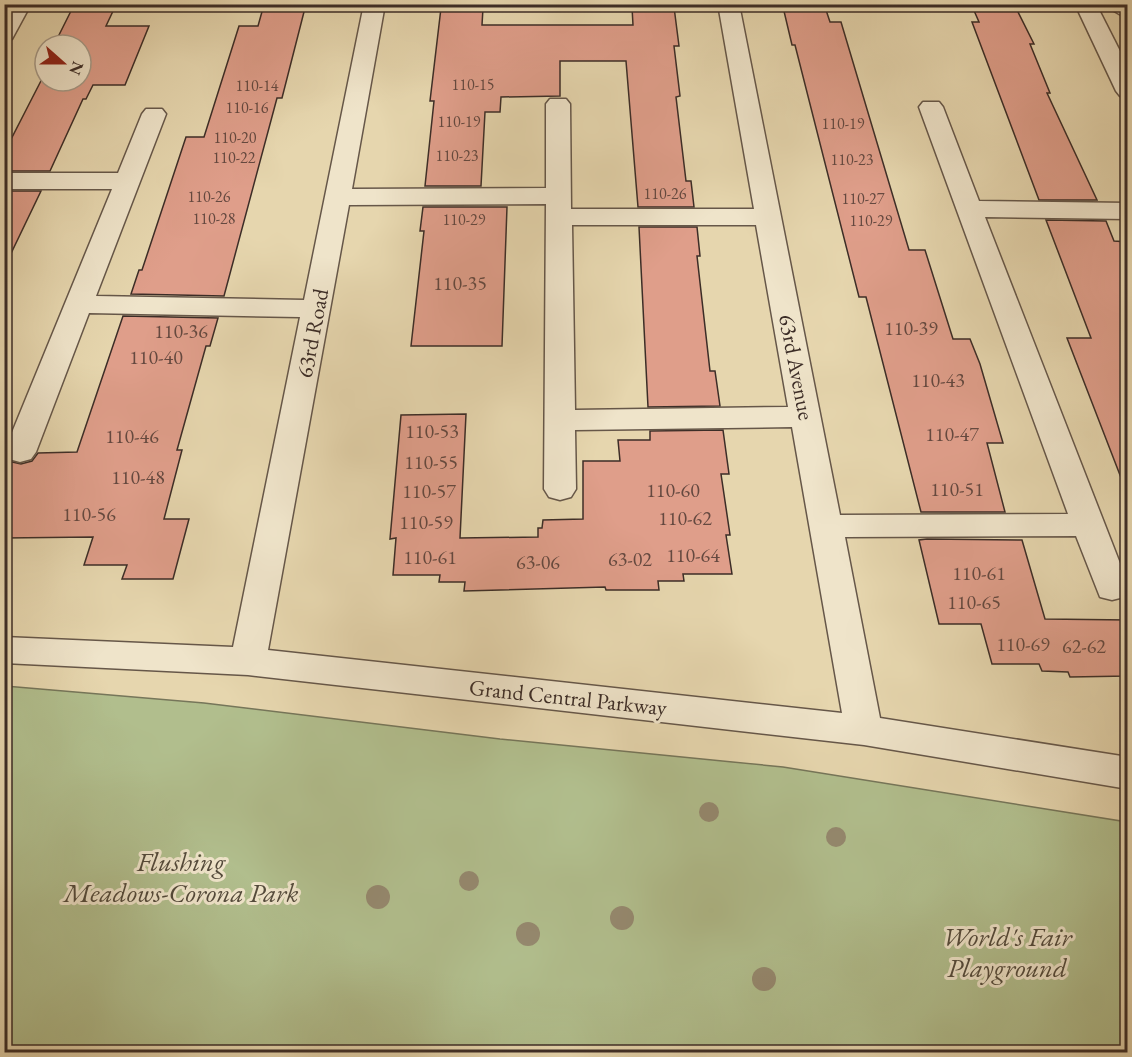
<svg xmlns="http://www.w3.org/2000/svg" width="1132" height="1057" viewBox="0 0 1132 1057" font-family="'EB Garamond',serif">
  <rect width="100%" height="100%" fill="#e6d6ae"/>
  <filter id="stains"><feTurbulence type="fractalNoise" baseFrequency=".00333" numOctaves="4"/><feColorMatrix values="0 0 0 0 .2 0 0 0 0 .09 0 0 0 0 .02 0 0 0 .5 -.17"/></filter>
  <radialGradient id="worn" r=".72"><stop offset=".6" stop-color="#630" stop-opacity="0"/><stop offset="1" stop-color="#630" stop-opacity=".3"/></radialGradient>
  <!-- green -->
  <path fill="#b1be8d" stroke="#76765a" stroke-width="1.5" d="M5,686L204,703L500,739L783,767L1127,822V1052H5Z"/>
  <!-- building -->
  <g fill="#df9e8a" stroke="#3c2d27" stroke-width="1.5">
    <path d="M972,6H1015L1034,44H1030L1050,93H1047L1097,200H1039L972,22H979Z"/>
    <path d="M632,7H674L679,46H674L680,96L676,97L686,181H691L694,207H638L626,61H560V96L501,97L500,112H485L481,186H425L434,101H430L441,8H483L482,25H633Z"/>
    <path d="M783,7H825L830,22H841L909,250H925L953,339H970L980,364L1003,443H987L1005,512H921L866,297H859L795,45H792Z"/>
    <path d="M263,8H305L282,98H277L224,296L131,294L139,270H142L186,137H204L239,26H258Z"/>
    <path d="M72,9H114L106,26H149L125,85H93L86,99H83L50,171H4V153L45,73V81H81V45H54Z"/>
    <path d="M4,191H41L4,268Z"/>
    <path d="M423,207H507L502,346H411L424,231H420Z"/>
    <path d="M1046,220L1106,221L1114,241L1128,242V488H1125L1067,338H1091Z"/>
    <path d="M639,227H697L700,256H697L710,371H715L720,406L648,407Z"/>
    <path d="M123,316L218,318L210,346H206L177,450H182L164,519H189L173,579H122L127,565H84L93,537L4,538V457L8,461L21,464L32,461L38,453L77,452Z"/>
    <path d="M466,414L460,538L538,537V528H542L543,520L583,519V461H620L618,440H650V431L723,430L729,474H721L730,535H726L732,574H683L684,581H658L659,590H606L605,587L464,591L465,582H439L440,575H393L396,538L390,539L401,415Z"/>
    <path d="M927,539L1022,540L1045,619L1128,620V676L1070,677L1068,672L1042,671L1039,664H992L981,624H939L919,540Z"/>
  </g>
  <g fill="none" stroke-linecap="round" stroke-linejoin="round">
    <defs>
      <g id="minor">
        <path d="M10,4H31L12,39L4,40V14Z"/>
        <path d="M364,4H385L352,189L546,188V104L550,99H566L570,104L571,209H754L718,4H739L840,515L1068,514L919,107L923,102H939L943,107L979,201L1128,203V219L985,217L1128,584L1124,597L1112,600L1100,597L1076,536L845,537L880,718L1128,757V789L864,745L248,675L4,663V637L233,647L300,317L89,313L36,452L31,459L20,462L9,459L4,452L112,189H4V173H118L142,114L146,109H162L166,114L96,296L304,300ZM546,204L544,489L549,497L560,500L571,497L576,489L575,430L792,427L842,713L268,650L349,205ZM572,225H756L788,407L575,410Z"/>
        <path d="M1075,4H1096L1128,67V98L1120,96L1116,91Z"/>
        <path d="M1102,4H1128V19Z"/>
      </g>
    </defs>
    <!-- minor casing -->
    <use href="#minor" stroke="#665749" stroke-width="3"/>
    <!-- minor -->
    <use href="#minor" fill="#efe4ca" fill-rule="evenodd"/>
  </g>
  <!-- trees -->
  <g fill="#95896f">
    <circle cx="709" cy="812" r="10"/>
    <circle cx="836" cy="837" r="10"/>
    <circle cx="469" cy="881" r="10"/>
    <circle cx="378" cy="897" r="12"/>
    <circle cx="622" cy="918" r="12"/>
    <circle cx="528" cy="934" r="12"/>
    <circle cx="764" cy="979" r="12"/>
  </g>
  <g text-anchor="middle" stroke-width="6" stroke-linejoin="round" paint-order="stroke">
    <!-- far-number labels -->
    <g font-size="16" fill="#654940">
      <text x="473" y="90">110-15</text>
      <text x="257" y="91">110-14</text>
      <text x="247" y="113">110-16</text>
      <text x="459" y="127">110-19</text>
      <text x="843" y="129">110-19</text>
      <text x="235" y="143">110-20</text>
      <text x="457" y="161">110-23</text>
      <text x="234" y="163">110-22</text>
      <text x="852" y="165">110-23</text>
      <text x="665" y="199">110-26</text>
      <text x="209" y="202">110-26</text>
      <text x="863" y="204">110-27</text>
      <text x="214" y="224">110-28</text>
      <text x="464" y="225">110-29</text>
      <text x="871" y="226">110-29</text>
    </g>
    <!-- number labels -->
    <g font-size="20" fill="#654940">
      <text x="460" y="290">110-35</text>
      <text x="911" y="335">110-39</text>
      <text x="181" y="338">110-36</text>
      <text x="156" y="364">110-40</text>
      <text x="938" y="387">110-43</text>
      <text x="432" y="438">110-53</text>
      <text x="952" y="441">110-47</text>
      <text x="132" y="443">110-46</text>
      <text x="431" y="469">110-55</text>
      <text x="138" y="484">110-48</text>
      <text x="957" y="496">110-51</text>
      <text x="673" y="497">110-60</text>
      <text x="429" y="498">110-57</text>
      <text x="89" y="521">110-56</text>
      <text x="685" y="525">110-62</text>
      <text x="426" y="529">110-59</text>
      <text x="693" y="562">110-64</text>
      <text x="430" y="564">110-61</text>
      <text x="630" y="566">63-02</text>
      <text x="538" y="569">63-06</text>
      <text x="979" y="580">110-61</text>
      <text x="974" y="609">110-65</text>
      <text x="1023" y="651">110-69</text>
      <text x="1084" y="653">62-62</text>
    </g>
    <!-- street labels -->
    <g font-size="22" fill="#3c2d27" stroke="#efe4ca">
      <text transform="translate(312 333) rotate(-79)" y="8">63rd Road</text>
      <text transform="translate(797 367) rotate(79)" y="8">63rd Avenue</text>
      <text transform="translate(568 697) rotate(6)" y="8">Grand Central Parkway</text>
    </g>
    <!-- near-park labels -->
    <g font-size="27" font-style="italic" fill="#534a3b" stroke="#efe4ca">
      <text x="181" y="871">Flushing<tspan x="181" dy="31">Meadows-Corona Park</tspan></text>
      <text x="1007" y="946">World's Fair<tspan x="1007" dy="31">Playground</tspan></text>
    </g>
  </g>
  <!-- margin -->
  <rect width="1132" height="1057" fill="none" stroke="#e6d6ae" stroke-width="24"/>
  <rect x="6" y="6" width="1120" height="1045" fill="none" stroke="#3c2d27" stroke-width="3"/>
  <rect x="12" y="12" width="1108" height="1033" fill="none" stroke="#3c2d27" stroke-width="1.5"/>
  <!-- north arrow -->
  <g transform="translate(63 63) rotate(111)"><circle r="28" fill="#efe4ca" stroke="#a79b89" stroke-width="1.5"/>
  <path d="M0-4.5L10 22L0 15L-10 22Z" fill="#8f2418"/>
  <text y="-9" font-size="16" font-weight="bold" text-anchor="middle" fill="#3c2d27">N</text>
  </g>
  <rect width="100%" height="100%" filter="url(#stains)"/>
  <rect width="100%" height="100%" fill="url(#worn)"/>
</svg>
